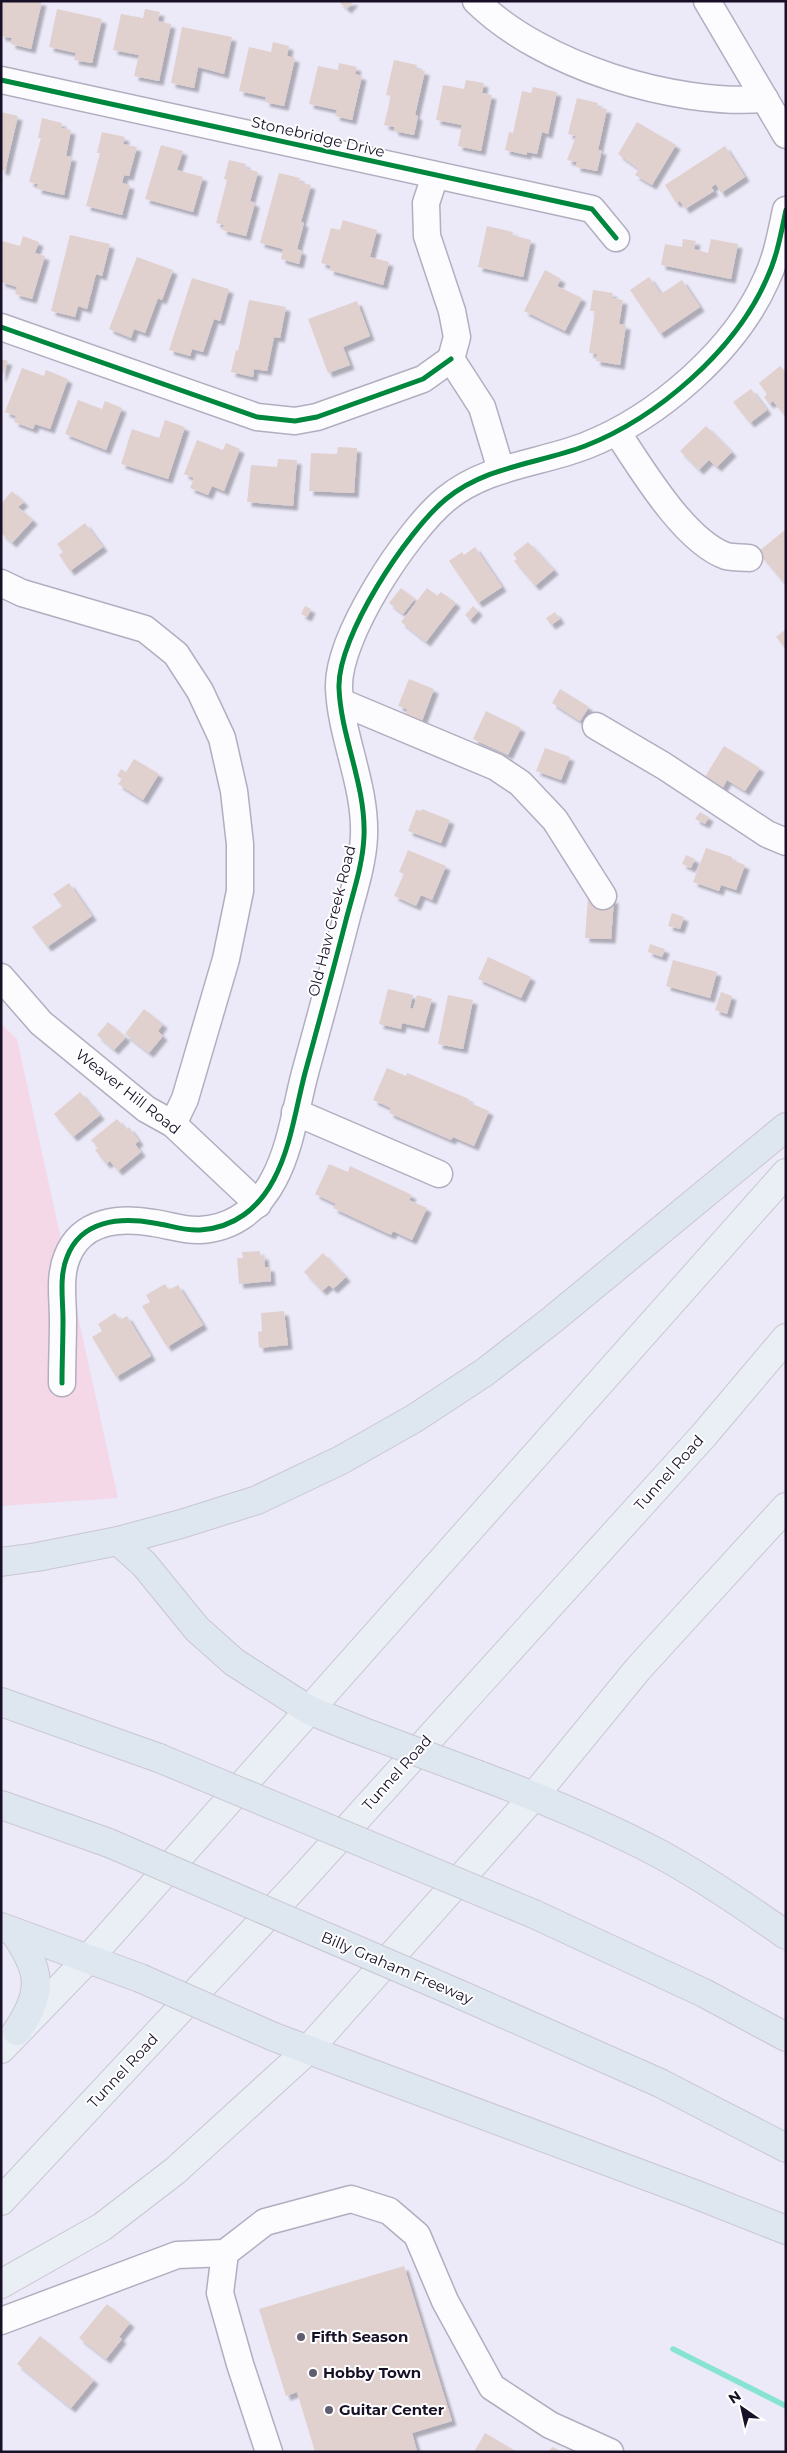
<svg xmlns="http://www.w3.org/2000/svg" width="787" height="2453" viewBox="0 0 787 2453" font-family="Montserrat,sans-serif">
  <defs>
    <filter id="shadow"><feDropShadow dx="4.5" dy="4.5" stdDeviation="1" flood-color="#0004"/></filter>
  </defs>
  <rect width="100%" height="100%" fill="#ece9f8"/>
  <!-- green -->
  <path fill="#f4d8e8" d="M1,1024L17,1039L118,1498L1,1506Z"/>
  <g fill="none" stroke-linecap="round" stroke-linejoin="round">
    <!-- stream -->
    <path stroke="#87e4d4" stroke-width="5.5" d="M673,2349L786,2406"/>
  </g>
  <!-- building -->
  <g fill="#e0d1cf" filter="url(#shadow)">
    <path d="M1,1H42L31,49L11,44L12,38L1,36Z"/>
    <path d="M338,1H354L347,9Z"/>
    <path d="M57,9L102,19L92,63L74,60L76,53L49,47Z"/>
    <path d="M145,9L160,12L158,21L171,24L159,81L134,76L139,55L113,50L121,14L143,18Z"/>
    <path d="M182,27L232,37L224,74L198,67L194,88L171,83Z"/>
    <path d="M273,42L289,46L287,56L295,58L284,106L265,102L266,97L239,91L249,47L271,52Z"/>
    <path d="M394,60L417,65L416,69L425,71L415,115L418,116L414,135L394,131V127L384,125L391,96L386,95Z"/>
    <path d="M339,63L357,67L355,74L362,76L352,120L335,116L337,110L309,104L318,66L338,70Z"/>
    <path d="M466,80L484,83L482,93L492,95L481,151L458,146L462,125L436,120L443,85L464,89Z"/>
    <path d="M533,87L557,92L548,134L542,132L537,154L527,152V155L505,150L509,132L513,133L522,91L531,93Z"/>
    <path d="M577,98L598,103L597,107L607,109L598,150H602L597,171L576,167L577,162L567,160L576,136L568,134Z"/>
    <path d="M1,112L18,116L5,171L1,170Z"/>
    <path d="M42,118L62,123L61,128L71,130L66,156L72,157L64,195L37,189L38,184L29,182L41,138H38Z"/>
    <path d="M637,122L676,145L652,185L635,175L639,169L618,154Z"/>
    <path d="M102,132L125,137L123,144L137,147L129,176L124,175L122,183L130,185L122,215L86,206L100,153H97Z"/>
    <path d="M161,145L183,151L177,170L203,177L193,212L145,199Z"/>
    <path d="M725,146L745,177L721,193L716,184L711,187L714,191L685,209L680,201L676,203L665,185Z"/>
    <path d="M229,160L246,164L245,168L258,172L250,201L255,203L246,236L222,230L224,225L216,223L227,180L224,179Z"/>
    <path d="M279,173L300,178L299,182L311,185L301,222L304,223L297,249L302,251L299,264L281,259L283,249L260,243Z"/>
    <path d="M343,220L377,230L370,257L389,262L383,285L329,270L331,266L321,263L331,228L340,230Z"/>
    <path d="M487,226L513,232L512,235L531,240L523,277L478,267Z"/>
    <path d="M70,235L110,244L102,276L96,274L87,309L78,306L75,317L51,311Z"/>
    <path d="M23,236L39,242L35,253L45,256L32,299L15,294L17,287L1,282L2,241L20,246Z"/>
    <path d="M683,239L696,241L694,249L708,253L711,239L738,244L731,279L661,265L665,244L682,247Z"/>
    <path d="M137,257L173,270L162,300L158,298L145,333L134,329L131,338L109,329Z"/>
    <path d="M545,270L561,279L557,286L582,298L565,331L524,311Z"/>
    <path d="M649,277L661,294L682,280L700,307L660,334L630,290Z"/>
    <path d="M192,278L229,289L220,321L214,319L203,352L192,349L190,356L169,350Z"/>
    <path d="M593,290L613,293L612,298L623,300L619,324L626,325L620,365L596,361L597,354L589,353L595,311H590Z"/>
    <path d="M249,300L286,307L280,338L274,337L267,371L254,369L253,377L231,372L236,350L238,351Z"/>
    <path d="M357,301L370,336L343,347L350,365L328,373L308,319Z"/>
    <path d="M1,359L8,361L1,378Z"/>
    <path d="M780,366L786,372V417L773,401L769,404L764,397L767,394L759,383Z"/>
    <path d="M22,368L44,376L46,370L68,379L50,429L35,424L33,429L14,422L16,416L5,412Z"/>
    <path d="M751,389L767,410L750,423L733,402Z"/>
    <path d="M78,400L102,409L105,401L122,408L106,450L65,434Z"/>
    <path d="M165,420L185,427L168,479L121,464L132,429L159,438Z"/>
    <path d="M706,426L732,452L717,467L709,460L699,470L680,451Z"/>
    <path d="M197,440L223,450L226,443L240,449L224,491L212,486L208,495L190,488L194,478L184,474Z"/>
    <path d="M338,447L357,448L354,493L309,491L311,453L337,454Z"/>
    <path d="M278,459L297,460L293,506L247,502L251,465L277,467Z"/>
    <path d="M12,491L24,502L18,507L33,520L12,543L1,533V504Z"/>
    <path d="M85,523L103,547L70,571L59,555L63,552L57,544Z"/>
    <path d="M786,529V580L783,582L758,552Z"/>
    <path d="M528,542L554,570L535,586L514,561L517,559L513,554Z"/>
    <path d="M475,547L502,587L478,603L449,561L462,552L464,555Z"/>
    <path d="M401,588L415,599L403,614L389,603Z"/>
    <path d="M427,588L437,596L441,592L456,603L426,642L401,622Z"/>
    <path d="M305,606L311,609L307,617L301,614Z"/>
    <path d="M473,606L478,611L470,620L465,615Z"/>
    <path d="M555,612L560,619L551,625L546,618Z"/>
    <path d="M786,629V649L776,637Z"/>
    <path d="M409,679L434,689L422,721L405,715L407,709L398,706Z"/>
    <path d="M560,689L589,707L580,721L552,703Z"/>
    <path d="M486,711L521,728L508,755L473,739Z"/>
    <path d="M724,746L760,768L745,791L727,780L721,791L703,780Z"/>
    <path d="M545,748L570,757L561,780L536,771Z"/>
    <path d="M134,759L159,774L143,800L118,784L122,779L117,776L121,769L126,772Z"/>
    <path d="M422,809L450,820L441,843L408,831L416,810L421,811Z"/>
    <path d="M700,812L709,817L705,824L695,819Z"/>
    <path d="M706,848L732,857V860L745,865L736,890L721,885L719,891L693,882Z"/>
    <path d="M408,850L446,866L432,900L421,895L416,906L394,896L404,874L399,872Z"/>
    <path d="M686,855L695,859L691,868L682,864Z"/>
    <path d="M69,883L92,916L47,947L32,927L62,906L53,894Z"/>
    <path d="M588,897L614,899L611,939L585,938Z"/>
    <path d="M672,913L684,917L680,929L668,926Z"/>
    <path d="M650,944L665,949L662,957L648,952Z"/>
    <path d="M488,957L531,977L521,998L478,979Z"/>
    <path d="M673,960L717,972L710,998L666,986Z"/>
    <path d="M388,989L413,995L410,1008L413,1009L417,995L432,999L424,1028L402,1023L401,1029L379,1024Z"/>
    <path d="M721,992L732,996L727,1014L715,1010Z"/>
    <path d="M448,995L473,1000L463,1049L438,1044Z"/>
    <path d="M144,1009L163,1024L158,1031L163,1036L149,1053L125,1034Z"/>
    <path d="M108,1022L126,1037L114,1050L97,1035Z"/>
    <path d="M387,1068L406,1076L407,1073L469,1099L468,1102L489,1111L474,1146L453,1137L451,1140L389,1113L391,1108L373,1100Z"/>
    <path d="M80,1092L100,1115L73,1137L54,1114Z"/>
    <path d="M117,1119L126,1130L129,1127L139,1141L135,1144L141,1152L118,1171L110,1161L106,1164L95,1150L98,1148L91,1140Z"/>
    <path d="M329,1164L348,1172L350,1166L412,1195L409,1200L427,1208L412,1240L393,1231L391,1235L333,1208L336,1204L315,1194Z"/>
    <path d="M260,1251V1256L264,1255L265,1267H270L271,1281L239,1284L237,1258H243L242,1252Z"/>
    <path d="M323,1253L346,1277L333,1289L329,1285L322,1291L304,1272Z"/>
    <path d="M165,1284L169,1290L178,1285L203,1325L167,1347L142,1306L150,1302L146,1295Z"/>
    <path d="M284,1311L288,1345L259,1348L258,1332L262,1331L261,1313Z"/>
    <path d="M115,1313L120,1320L127,1316L151,1356L116,1377L92,1337L102,1331L98,1324Z"/>
    <path d="M404,2266L452,2421L412,2433L417,2451L414,2452H315L297,2392L286,2396L259,2309Z"/>
    <path d="M107,2304L130,2323L119,2337L122,2339L106,2359L79,2338Z"/>
    <path d="M40,2336L94,2380L71,2408L17,2364Z"/>
    <path d="M485,2433L517,2452H474Z"/>
    <path d="M553,2447L562,2452H547Z"/>
  </g>
  <g fill="none" stroke-linecap="round" stroke-linejoin="round">
    <defs>
      <g id="minor">
        <path d="M476,1C542,66 674,106 765,99"/>
        <path d="M707,1L786,135"/>
        <path d="M1,80L592,209L616,238"/>
        <path d="M435,176L426,203L427,236L452,311L457,337L451,359L482,407L501,470"/>
        <path d="M1,327L257,417L295,421L317,417L423,379L451,359"/>
        <path d="M617,432C641,468 684,541 726,556C733,558 742,557 749,558"/>
        <path d="M1,583L22,593L145,629L176,654L200,691L222,738L234,791L240,844V891L226,959L185,1099L173,1124"/>
        <path d="M341,702L496,767L520,783L555,820L603,896"/>
        <path d="M596,726L664,766L767,834L786,842"/>
        <path d="M1,977L41,1023L146,1109L173,1124L258,1204"/>
        <path d="M295,1112L439,1174"/>
        <path d="M62,1383C62,1362 63,1341 63,1320C63,1300 59,1276 67,1257C81,1220 120,1217 154,1223C169,1225 184,1231 200,1230C234,1228 259,1208 274,1179C291,1147 296,1107 305,1073C319,1022 333,971 346,920C353,893 363,864 364,836C366,785 341,738 339,688C337,637 407,531 446,499C486,466 538,464 585,446C657,418 736,350 767,278C777,257 781,233 786,210"/>
        <path d="M225,2253L265,2222L351,2199L389,2211L417,2235L445,2301L492,2387L550,2425L610,2452"/>
        <path d="M1,2321L177,2255L225,2253L220,2293L240,2364L269,2452"/>
      </g>
      <g id="major">
        <path d="M1,2049L89,1958L786,1173"/>
        <path d="M1,2201L302,1879L704,1435L786,1338"/>
        <path d="M1,2284L102,2227L175,2171L308,2050L534,1796L638,1669L786,1507"/>
      </g>
      <g id="highway">
        <path d="M118,1541L144,1564L197,1629L234,1662L309,1710L356,1729"/>
        <path d="M1,1562L37,1557L118,1541L181,1524L257,1500L341,1460L415,1418L485,1372L552,1320L786,1127"/>
        <path d="M1,1702L159,1758"/>
        <path d="M479,1775C540,1798 601,1823 658,1853C703,1877 745,1906 786,1935"/>
        <path d="M1,1805L109,1843"/>
        <path d="M534,1914L704,1993L786,2037"/>
        <path d="M1,1927L140,1978"/>
        <path d="M14,1932C41,1971 44,1991 17,2031"/>
        <path d="M459,1994L660,2083L786,2148"/>
        <path d="M274,2037L692,2193L786,2230"/>
      </g>
    </defs>
    <!-- minor casing -->
    <use href="#minor" stroke="#b2aec0" stroke-width="29"/>
    <!-- major casing -->
    <use href="#major" stroke="#c9c7d1" stroke-width="30"/>
    <!-- highway casing -->
    <use href="#highway" stroke="#c9c7d1" stroke-width="30"/>
    <!-- minor -->
    <use href="#minor" stroke="#fcfcfe" stroke-width="26"/>
    <!-- major -->
    <use href="#major" stroke="#eaeff5" stroke-width="28"/>
    <!-- highway -->
    <use href="#highway" stroke="#dee6ef" stroke-width="28"/>
    <defs>
      <g id="highway-bridge">
        <path d="M356,1729L479,1775"/>
        <path d="M159,1758L534,1914"/>
        <path d="M109,1843L459,1994"/>
        <path d="M140,1978L274,2037"/>
      </g>
    </defs>
    <!-- highway-bridge casing -->
    <use href="#highway-bridge" stroke="#c9c7d1" stroke-width="30" stroke-linecap="butt"/>
    <!-- highway-bridge -->
    <use href="#highway-bridge" stroke="#dee6ef" stroke-width="28"/>
    <defs>
      <g id="cycleway">
        <path d="M1,80L592,209L616,238"/>
        <path d="M1,327L257,417L295,421L317,417L423,379L451,359"/>
        <path d="M62,1383C62,1362 63,1341 63,1320C63,1300 59,1276 67,1257C81,1220 120,1217 154,1223C169,1225 184,1231 200,1230C234,1228 259,1208 274,1179C291,1147 296,1107 305,1073C319,1022 333,971 346,920C353,893 363,864 364,836C366,785 341,738 339,688C337,637 407,531 446,499C486,466 538,464 585,446C657,418 736,350 767,278C777,257 781,233 786,210"/>
      </g>
    </defs>
    <!-- cycleway casing -->
    <use href="#cycleway" stroke="#fff" stroke-width="8"/>
    <!-- cycleway -->
    <use href="#cycleway" stroke="#00873e" stroke-width="5"/>
  </g>
  <!-- markers -->
  <g fill="#625c70" stroke="#fff" stroke-width="2">
    <circle cx="301" cy="2337" r="5"/>
    <circle cx="313" cy="2373" r="5"/>
    <circle cx="329" cy="2410" r="5"/>
  </g>
  <g text-anchor="middle" stroke-width="4" stroke-linejoin="round" paint-order="stroke">
    <!-- street labels -->
    <g font-size="15" fill="#171027" stroke="#fff">
      <text transform="translate(318 137) rotate(13)" y="5">Stonebridge Drive</text>
      <text transform="translate(332 921) rotate(-76)" y="5">Old Haw Creek Road</text>
      <text transform="translate(128 1092) rotate(38)" y="5">Weaver Hill Road</text>
      <text transform="translate(669 1473) rotate(-48)" y="5">Tunnel Road</text>
      <text transform="translate(397 1773) rotate(-48)" y="5">Tunnel Road</text>
      <text transform="translate(397 1968) rotate(23)" y="5">Billy Graham Freeway</text>
      <text transform="translate(123 2071) rotate(-47)" y="5">Tunnel Road</text>
    </g>
    <!-- poi labels -->
    <g font-size="15" font-weight="bold" fill="#171027" stroke="#fff" text-anchor="start">
      <text x="311" y="2342">Fifth Season</text>
      <text x="323" y="2378">Hobby Town</text>
      <text x="339" y="2415">Guitar Center</text>
    </g>
  </g>
  <!-- border -->
  <rect width="787" height="2453" fill="none" stroke="#171027" stroke-width="5"/>
  <!-- north arrow -->
  <g transform="translate(742 2408) rotate(326)" stroke="#ffffff" stroke-width="4" paint-order="stroke">
  <path d="M0-4L9 19L0 12L-9 19Z" fill="#171027"/>
  <text y="-8" font-size="14" font-weight="bold" text-anchor="middle" fill="#171027">N</text>
  </g>
</svg>
